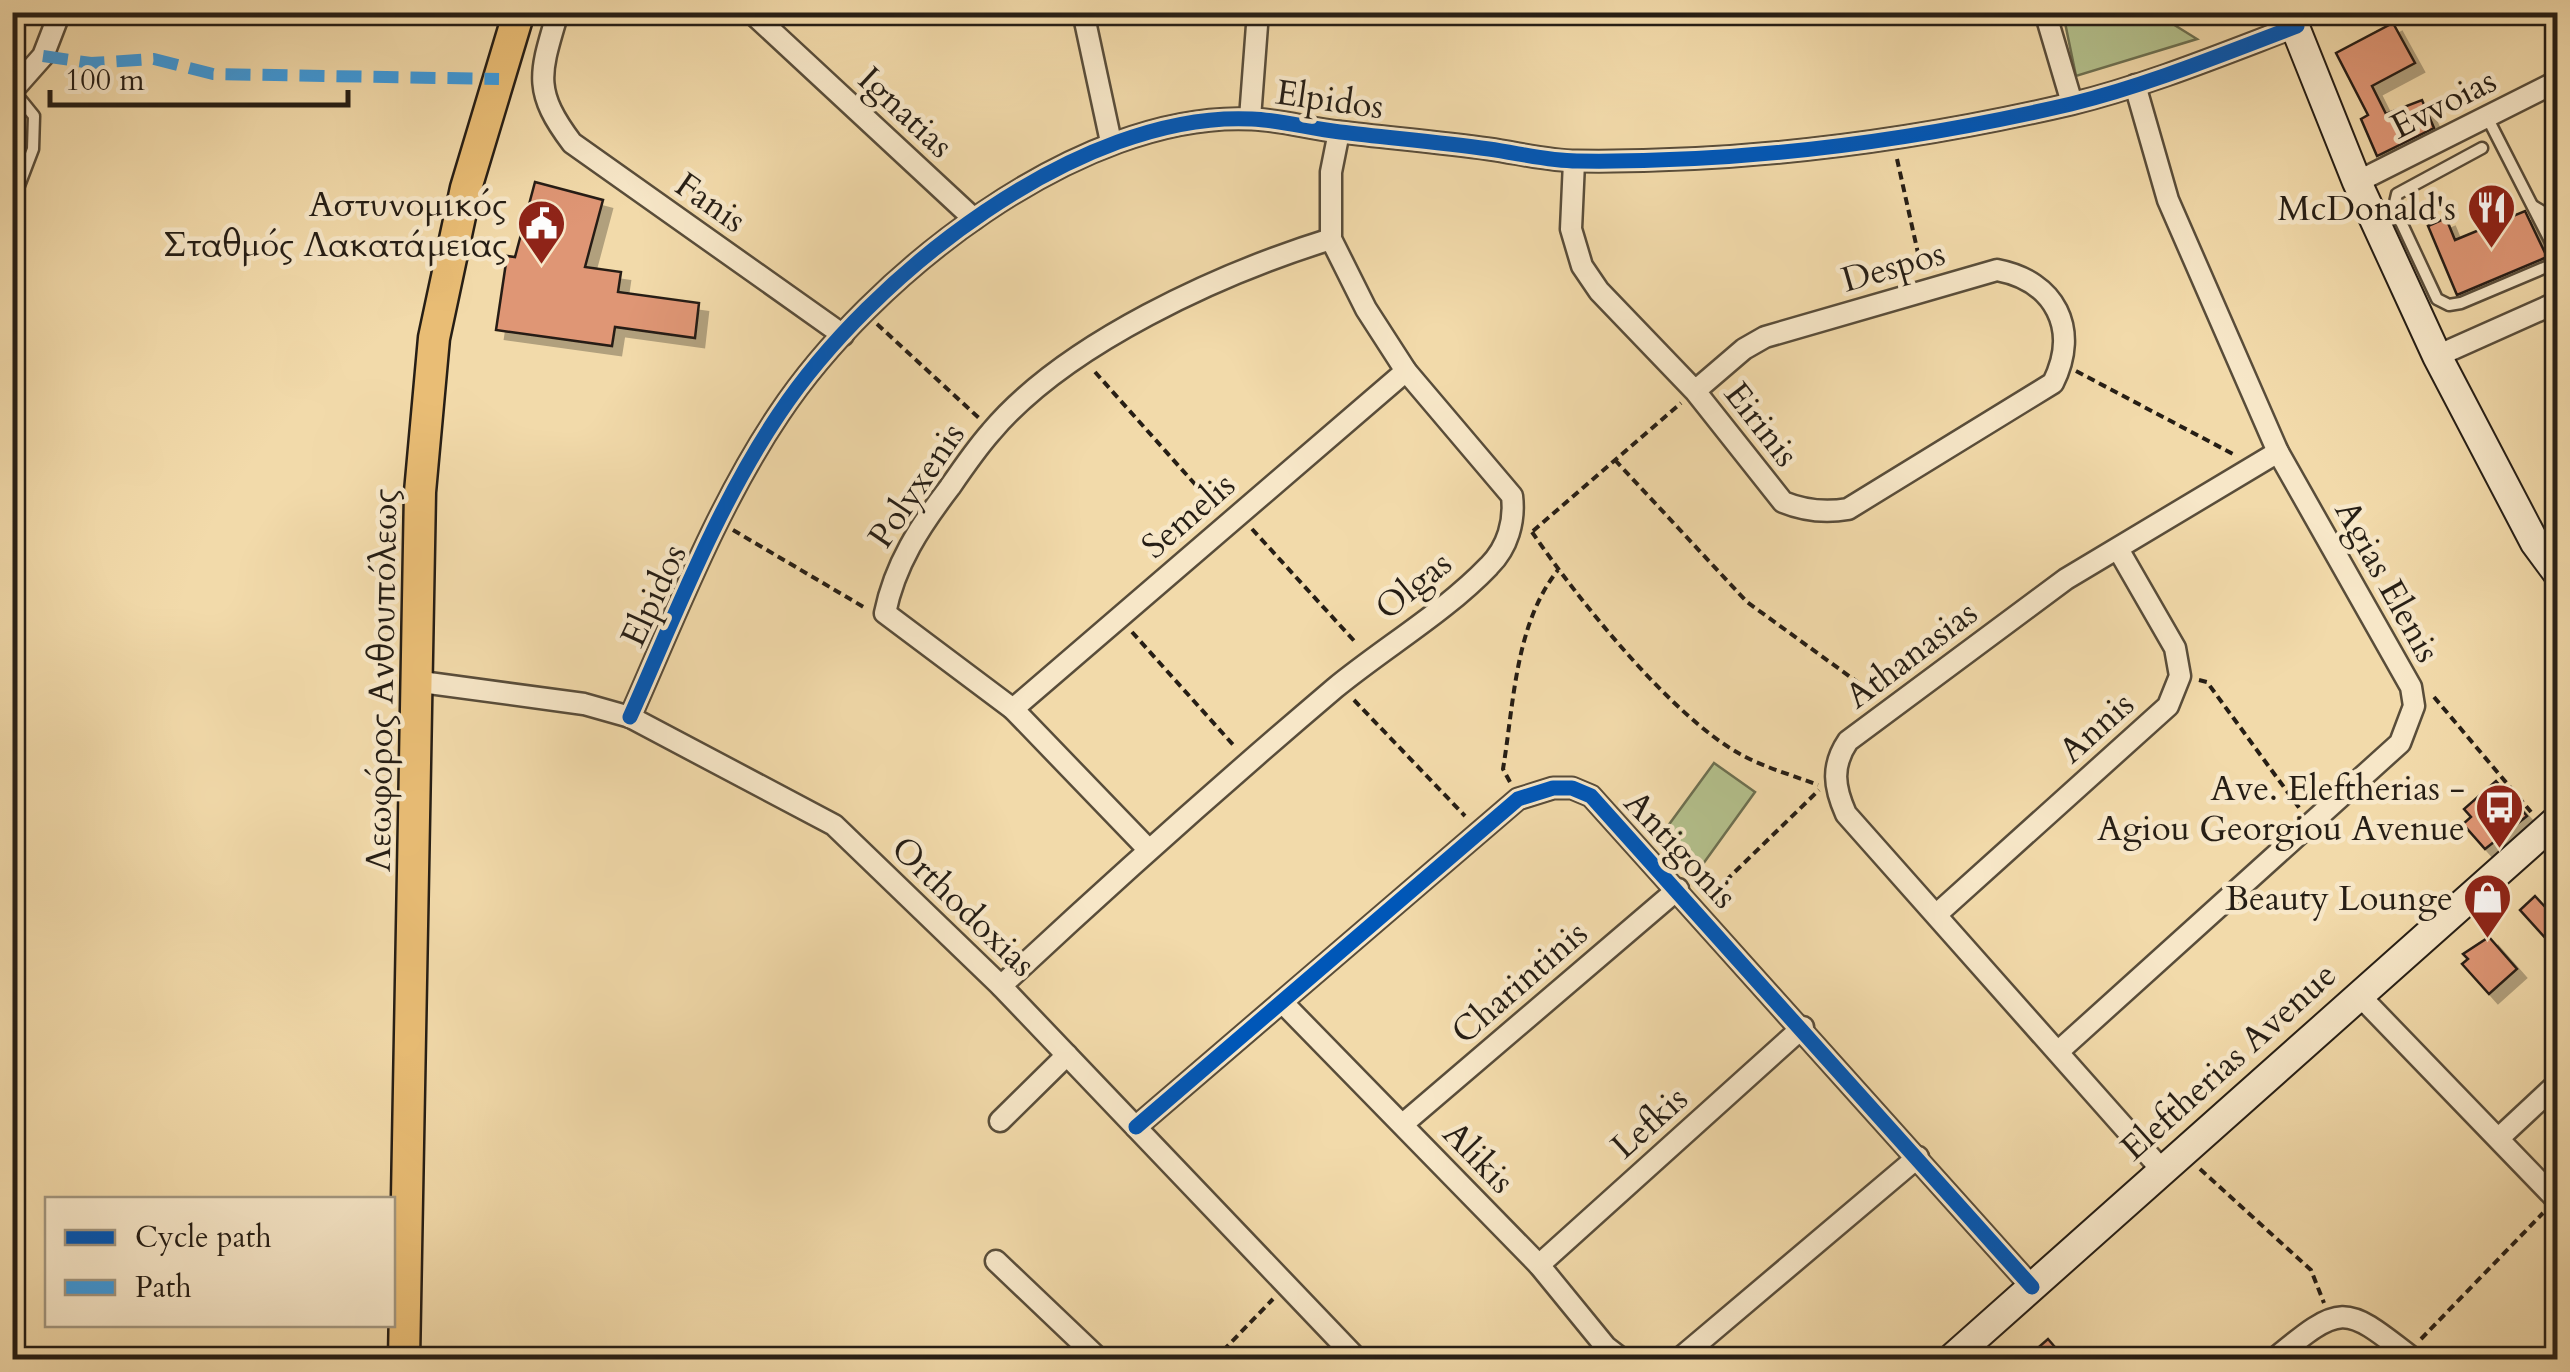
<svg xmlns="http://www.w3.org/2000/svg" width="2570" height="1372" viewBox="0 0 2570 1372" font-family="Cardo,serif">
  <defs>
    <filter id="shadow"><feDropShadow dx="9" dy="9" stdDeviation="0" flood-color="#0004"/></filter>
  </defs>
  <rect width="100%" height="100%" fill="#f2daaa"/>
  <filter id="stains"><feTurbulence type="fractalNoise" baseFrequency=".002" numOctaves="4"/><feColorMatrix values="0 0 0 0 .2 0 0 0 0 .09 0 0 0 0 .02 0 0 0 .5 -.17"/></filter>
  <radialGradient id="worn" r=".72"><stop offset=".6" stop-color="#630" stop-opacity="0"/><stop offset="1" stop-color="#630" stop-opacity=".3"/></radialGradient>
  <!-- green -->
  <g fill="#b4c18d" stroke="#6d7051" stroke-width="2.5">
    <path d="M2063,13H2155L2197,39L2076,76Z"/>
    <path d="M1714,763L1755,792L1703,864L1662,834Z"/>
  </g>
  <!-- building -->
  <g fill="#df9675" stroke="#261e15" stroke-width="2.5" filter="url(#shadow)">
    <path d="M2393,23L2415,63L2372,86L2386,114L2422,100L2434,128L2377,156L2361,119L2368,115L2336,53Z"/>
    <path d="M535,182L603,200L585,267L621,272L618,292L699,303L695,338L615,327L612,346L496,330L507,256L515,257Z"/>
    <path d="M2525,211L2547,257L2457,295L2428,226L2446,218L2455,240Z"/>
    <path d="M2496,781L2527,816L2485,849L2463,824L2471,817L2464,809Z"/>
    <path d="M2535,896L2558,921V952L2520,910Z"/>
    <path d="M2489,937L2517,969L2489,994L2462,964L2468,959L2463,954Z"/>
    <path d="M2048,1339L2066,1360H2024Z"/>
  </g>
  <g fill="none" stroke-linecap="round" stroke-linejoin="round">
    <defs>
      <g id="lane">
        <path d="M2487,117L2558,256"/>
        <path d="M2482,148L2397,194L2394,207L2437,299L2449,305L2461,303L2558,262"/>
        <path d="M12,204L33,149L34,116L13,90"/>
        <path d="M2533,206L2548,215L2558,229"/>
      </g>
      <g id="street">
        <path d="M558,12C540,73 532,90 572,143L843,335"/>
        <path d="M751,12L974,219"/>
        <path d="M1083,12L1111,142"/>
        <path d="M2045,12L2072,103"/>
        <path d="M12,91L43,56L60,12"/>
        <path d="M1250,118L1258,12"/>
        <path d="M1574,162L1571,229L1582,266L1599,291L1695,391L1783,502C1805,511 1825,513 1848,509L2053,383C2080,329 2055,281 1997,270L1765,337L1744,349L1695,391"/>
        <path d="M2357,182L2558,81"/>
        <path d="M2437,356L2558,302"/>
        <path d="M414,681L584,704L630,717L834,825L1001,986L1358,1360"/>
        <path d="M1013,709L1406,371"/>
        <path d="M630,717C675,616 717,506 779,414C870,277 1079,110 1252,119C1281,120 1311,129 1340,132C1390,138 1439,142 1489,149C1518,153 1548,161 1577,161C1741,163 1912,141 2071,104C2148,85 2223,54 2297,26"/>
        <path d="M1148,849L1013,709L885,613C895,564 920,526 950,487C963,468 976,449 991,432C1066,343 1221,273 1331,239"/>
        <path d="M1937,914L2168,706L2180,676L2175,648L2118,549"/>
        <path d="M1001,986C1110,884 1221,785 1335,688C1385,647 1445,612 1489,566C1508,547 1515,521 1512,496L1406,371L1366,309L1331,239V172L1339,132"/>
        <path d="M2359,995L2558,1201"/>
        <path d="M1283,1003L1539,1265L1606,1347L1623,1360"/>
        <path d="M2060,1050L2400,743L2414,706L2411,687L2278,452L2168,200L2135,85"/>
        <path d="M1000,1121L1067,1055"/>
        <path d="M1403,1124L1678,889"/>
        <path d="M1136,1127L1518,799L1553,788H1572L1591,796L2032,1287"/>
        <path d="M2499,1138L2558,1083"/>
        <path d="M2162,1170L1846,814C1834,787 1831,766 1848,741L2066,579L2278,452"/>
        <path d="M996,1261L1100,1360"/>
        <path d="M1539,1265L1803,1027"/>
        <path d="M1678,1360L1918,1157"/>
        <path d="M2273,1360C2344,1301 2344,1305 2415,1360"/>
      </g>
      <g id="secondary">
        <path d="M2289,12L2357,182L2437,356L2535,543L2558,574"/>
        <path d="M1950,1360L2558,819"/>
      </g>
      <path id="primary" d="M404,1360L420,492L434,338L466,188L519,12"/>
    </defs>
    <!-- lane casing -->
    <use href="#lane" stroke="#594d3a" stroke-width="15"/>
    <!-- street casing -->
    <use href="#street" stroke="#594d3a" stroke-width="25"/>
    <!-- secondary casing -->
    <use href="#secondary" stroke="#261e15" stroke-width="32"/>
    <!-- primary casing -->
    <use href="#primary" stroke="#261e15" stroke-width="35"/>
    <!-- path -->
    <g stroke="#261e15" stroke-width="4" stroke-dasharray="8 5" stroke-linecap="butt">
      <path d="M1897,159L1922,271"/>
      <path d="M877,324L980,419"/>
      <path d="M2076,371L2235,455"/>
      <path d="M1095,372L1218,510"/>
      <path d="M1615,460L1747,602L1878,697"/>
      <path d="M1252,529L1357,644"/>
      <path d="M733,530L867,609"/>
      <path d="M1533,531L1681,403"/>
      <path d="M1532,532C1577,598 1671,716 1740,754C1763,767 1792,775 1818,785"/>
      <path d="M1132,632L1236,748"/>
      <path d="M2199,680L2207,682L2300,809"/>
      <path d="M2434,697L2531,812"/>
      <path d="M1354,700L1465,816"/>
      <path d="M1510,782L1503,769C1514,703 1515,624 1558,570"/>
      <path d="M1707,899L1819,790"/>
      <path d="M2200,1169L2311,1270L2324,1303"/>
      <path d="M2421,1339L2543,1213"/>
      <path d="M1214,1360L1273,1299"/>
    </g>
    <!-- lane -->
    <use href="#lane" stroke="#f7e7c8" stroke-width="10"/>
    <!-- street -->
    <use href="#street" stroke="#f7e7c8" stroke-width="20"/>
    <!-- secondary -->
    <use href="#secondary" stroke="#f7e7c8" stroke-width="28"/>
    <!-- primary -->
    <use href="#primary" stroke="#e9bd75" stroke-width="30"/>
    <!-- quiet -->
    <path stroke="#3c9bdf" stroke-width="12" stroke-dasharray="25 12" stroke-linecap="butt" d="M43,56L91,63L154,59L213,74L499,79"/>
    <defs>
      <g id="cycleway">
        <path d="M630,717C675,616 717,506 779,414C870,277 1079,110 1252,119C1281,120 1311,129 1340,132C1390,138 1439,142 1489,149C1518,153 1548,161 1577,161C1741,163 1912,141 2071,104C2148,85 2223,54 2297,26"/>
        <path d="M1136,1127L1518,799L1553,788H1572L1591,796L2032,1287"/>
      </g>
    </defs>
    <!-- cycleway casing -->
    <use href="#cycleway" stroke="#f7e7c8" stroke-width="21"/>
    <!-- cycleway -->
    <use href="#cycleway" stroke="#0057b8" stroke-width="15"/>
  </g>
  <!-- icons -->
  <defs>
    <symbol id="restaurant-pin" viewBox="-11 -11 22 30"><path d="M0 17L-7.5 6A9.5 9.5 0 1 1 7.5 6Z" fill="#8f2418" stroke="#f7e7c8"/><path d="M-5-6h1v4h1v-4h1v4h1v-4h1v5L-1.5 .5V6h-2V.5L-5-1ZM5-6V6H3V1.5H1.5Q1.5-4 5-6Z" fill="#fff"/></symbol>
    <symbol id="civic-pin" viewBox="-11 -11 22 30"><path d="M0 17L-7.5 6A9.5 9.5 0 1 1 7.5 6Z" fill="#8f2418" stroke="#f7e7c8"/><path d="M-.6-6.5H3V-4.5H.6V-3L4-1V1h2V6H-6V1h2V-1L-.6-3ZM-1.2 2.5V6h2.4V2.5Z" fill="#fff"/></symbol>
    <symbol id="bus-pin" viewBox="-11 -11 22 30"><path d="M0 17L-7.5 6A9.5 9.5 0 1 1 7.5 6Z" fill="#8f2418" stroke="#f7e7c8"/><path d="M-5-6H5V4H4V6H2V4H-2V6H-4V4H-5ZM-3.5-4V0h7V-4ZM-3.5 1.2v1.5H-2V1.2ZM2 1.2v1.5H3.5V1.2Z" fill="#fff"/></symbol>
    <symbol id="shop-pin" viewBox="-11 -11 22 30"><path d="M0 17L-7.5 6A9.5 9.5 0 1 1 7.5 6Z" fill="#8f2418" stroke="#f7e7c8"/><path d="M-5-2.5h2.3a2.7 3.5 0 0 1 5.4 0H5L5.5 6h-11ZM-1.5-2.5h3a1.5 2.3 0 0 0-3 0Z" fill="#fff"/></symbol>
  </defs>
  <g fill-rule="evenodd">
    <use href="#restaurant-pin" x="2464" y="180" width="55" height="75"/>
    <use href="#civic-pin" x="514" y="196" width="55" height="75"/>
    <use href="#bus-pin" x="2472" y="780" width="55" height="75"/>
    <use href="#shop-pin" x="2460" y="870" width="55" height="75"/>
  </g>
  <g text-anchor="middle" stroke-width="9" stroke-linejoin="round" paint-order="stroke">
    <!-- street labels -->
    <g font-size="35" fill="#261e15" stroke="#f7e7c8">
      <text transform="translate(1330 99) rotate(8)" y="12">Elpidos</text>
      <text transform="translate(2443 103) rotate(-27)" y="12">Evvoias</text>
      <text transform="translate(906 112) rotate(43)" y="12">Ignatias</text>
      <text transform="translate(711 202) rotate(35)" y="12">Fanis</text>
      <text transform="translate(1893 266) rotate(-16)" y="12">Despos</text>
      <text transform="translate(1762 424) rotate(52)" y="12">Eirinis</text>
      <text transform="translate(916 485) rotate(-56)" y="12">Polyxenis</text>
      <text transform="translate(1188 515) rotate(-41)" y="12">Semelis</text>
      <text transform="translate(2388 581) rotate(61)" y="12">Agias Elenis</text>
      <text transform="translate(1413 585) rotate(-39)" y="12">Olgas</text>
      <text transform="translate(653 595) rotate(-65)" y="12">Elpidos</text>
      <text transform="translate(1911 654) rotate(-37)" y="12">Athanasias</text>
      <text transform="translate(381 680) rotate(-89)" y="12">Λεωφόρος Ανθουπόλεως</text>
      <text transform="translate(2096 727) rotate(-42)" y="12">Annis</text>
      <text transform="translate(1681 849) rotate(47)" y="12">Antigonis</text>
      <text transform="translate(964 906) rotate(44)" y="12">Orthodoxias</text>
      <text transform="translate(1519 982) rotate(-41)" y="12">Charintinis</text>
      <text transform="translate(2228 1061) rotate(-42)" y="12">Eleftherias Avenue</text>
      <text transform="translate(1649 1122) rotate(-42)" y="12">Lefkis</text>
      <text transform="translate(1479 1157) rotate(46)" y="12">Alikis</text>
    </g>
    <!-- poi labels -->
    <g font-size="35" fill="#261e15" stroke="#f7e7c8" text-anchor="end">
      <text x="507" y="216">Αστυνομικός<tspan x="507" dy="40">Σταθμός Λακατάμειας</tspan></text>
      <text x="2456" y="220">McDonald's</text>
      <text x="2465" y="800">Ave. Eleftherias -<tspan x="2465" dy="40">Agiou Georgiou Avenue</tspan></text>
      <text x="2453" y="910">Beauty Lounge</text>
    </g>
  </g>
  <!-- margin -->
  <rect width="2570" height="1372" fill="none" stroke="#f2daaa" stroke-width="50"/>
  <rect x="15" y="15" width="2540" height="1342" fill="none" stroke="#261e15" stroke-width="5"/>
  <rect x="25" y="25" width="2520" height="1322" fill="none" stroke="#261e15" stroke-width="2.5"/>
  <!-- legend -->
  <rect x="45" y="1197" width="350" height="130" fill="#f7e7c8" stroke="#a39780" stroke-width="2.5"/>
  <rect x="65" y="1230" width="50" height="15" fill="#0057b8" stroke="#a39780" stroke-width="2.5"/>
  <text x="135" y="1247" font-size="30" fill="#261e15">Cycle path</text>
  <rect x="65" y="1280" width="50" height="15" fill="#3c9bdf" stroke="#a39780" stroke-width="2.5"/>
  <text x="135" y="1297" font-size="30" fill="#261e15">Path</text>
  <!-- scale -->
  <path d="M50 90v15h298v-15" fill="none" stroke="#261e15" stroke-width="5"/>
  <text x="65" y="90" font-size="30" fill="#261e15" stroke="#f7e7c8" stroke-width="8" paint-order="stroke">100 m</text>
  <rect width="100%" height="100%" filter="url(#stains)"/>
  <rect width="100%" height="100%" fill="url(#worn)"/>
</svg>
